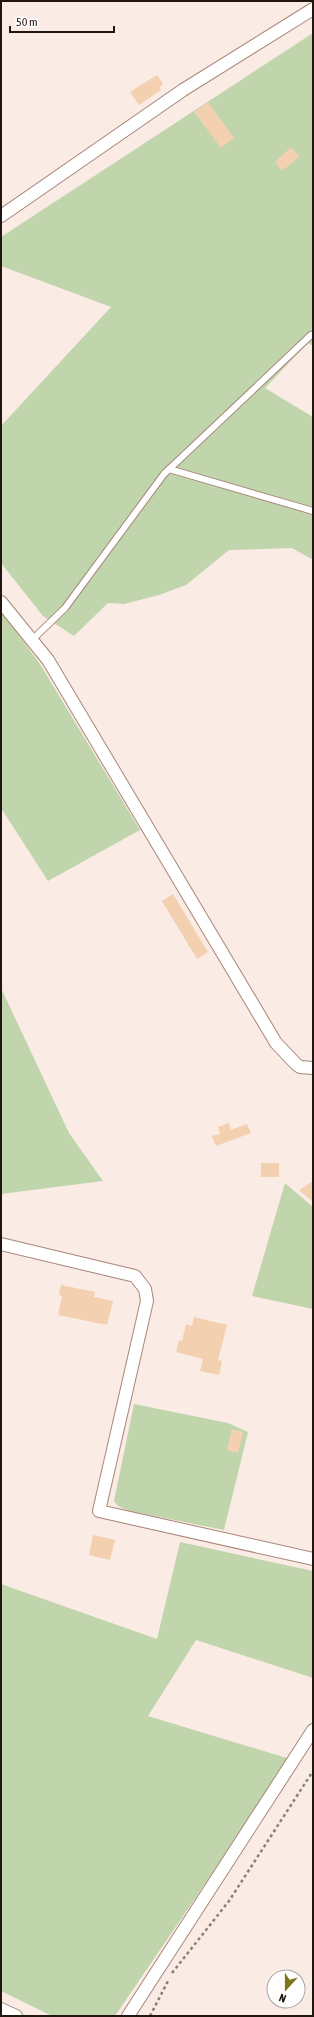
<svg xmlns="http://www.w3.org/2000/svg" width="314" height="2017" viewBox="0 0 314 2017" font-family="'Asap Condensed',sans-serif">
  <rect width="100%" height="100%" fill="#faebe5"/>
  <!-- green -->
  <g fill="#c1d5ad">
    <path d="M313,33V346L308,343L265,388L313,417V560L292,548L229,550L186,585L159,595L124,604L108,603L74,636L43,616L1,563V426L111,307L1,266V237Z"/>
    <path d="M1,611L40,664L140,830L48,881L1,808Z"/>
    <path d="M1,988L69,1133L103,1181L1,1194Z"/>
    <path d="M285,1183L313,1207V1309L252,1296Z"/>
    <path d="M134,1404L228,1423L248,1432L224,1530L129,1511L118,1506L114,1501Z"/>
    <path d="M180,1542L313,1571V1678L196,1640L148,1716L290,1759L115,2016H52L1,1991V1584L157,1639Z"/>
  </g>
  <!-- building -->
  <g fill="#f3d0af">
    <path d="M157,75L163,84L159,87L161,90L139,105L130,92Z"/>
    <path d="M208,102L234,138L221,148L194,112Z"/>
    <path d="M291,147L299,157L282,171L275,162Z"/>
    <path d="M173,894L208,952L197,959L162,901Z"/>
    <path d="M229,1123L231,1130L247,1124L251,1133L216,1146L212,1136L220,1134L218,1127Z"/>
    <rect x="261" y="1163" width="18" height="14"/>
    <path d="M313,1181V1202L299,1190Z"/>
    <path d="M61,1285L95,1292L94,1297L113,1301L107,1325L58,1315L62,1296L59,1295Z"/>
    <path d="M194,1317L227,1325L218,1360L222,1361L219,1375L200,1371L203,1359L176,1352L179,1340L182,1341L186,1324L192,1326Z"/>
    <path d="M232,1429L243,1432L238,1453L227,1450Z"/>
    <path d="M93,1535L115,1540L110,1560L89,1555Z"/>
  </g>
  <g fill="none" stroke-linecap="round" stroke-linejoin="round">
    <defs>
      <g id="service">
        <path d="M169,469L313,511"/>
        <path d="M32,640L65,608L164,474L311,335"/>
      </g>
      <g id="minor">
        <path d="M1,216L183,90L313,9"/>
        <path d="M1,602L48,660L276,1043L296,1064L300,1067L313,1068"/>
        <path d="M1,1244L135,1276L145,1289L147,1301L99,1511L313,1559"/>
        <path d="M1,2009L16,2016"/>
        <path d="M128,2016L313,1730"/>
      </g>
    </defs>
    <!-- service casing -->
    <use href="#service" stroke="#a78779" stroke-width="8"/>
    <!-- minor casing -->
    <use href="#minor" stroke="#a78779" stroke-width="14"/>
    <!-- path -->
    <g stroke="#8c7f79" stroke-width="2.5" stroke-dasharray="3 3" stroke-linecap="butt">
      <path d="M172,1973L229,1901L313,1771"/>
      <path d="M150,2016L168,1981"/>
    </g>
    <!-- service -->
    <use href="#service" stroke="#fff" stroke-width="6"/>
    <!-- minor -->
    <use href="#minor" stroke="#fff" stroke-width="12"/>
  </g>
  <!-- border -->
  <rect width="314" height="2017" fill="none" stroke="#221611" stroke-width="4"/>
  <!-- north arrow -->
  <g transform="translate(286 1989) rotate(201)"><circle r="19" fill="#ffffff" stroke="#a7a2a0"/>
  <path d="M0-3L7 15L0 10L-7 15Z" fill="#7d761a"/>
  <text y="-6" font-size="11" font-weight="bold" text-anchor="middle" fill="#221611">N</text>
  </g>
  <!-- scale -->
  <path d="M10 26v6h104v-6" fill="none" stroke="#221611" stroke-width="2"/>
  <text x="16" y="26" font-size="12" fill="#221611" stroke="#ffffff" stroke-width="3" paint-order="stroke">50 m</text>
</svg>
